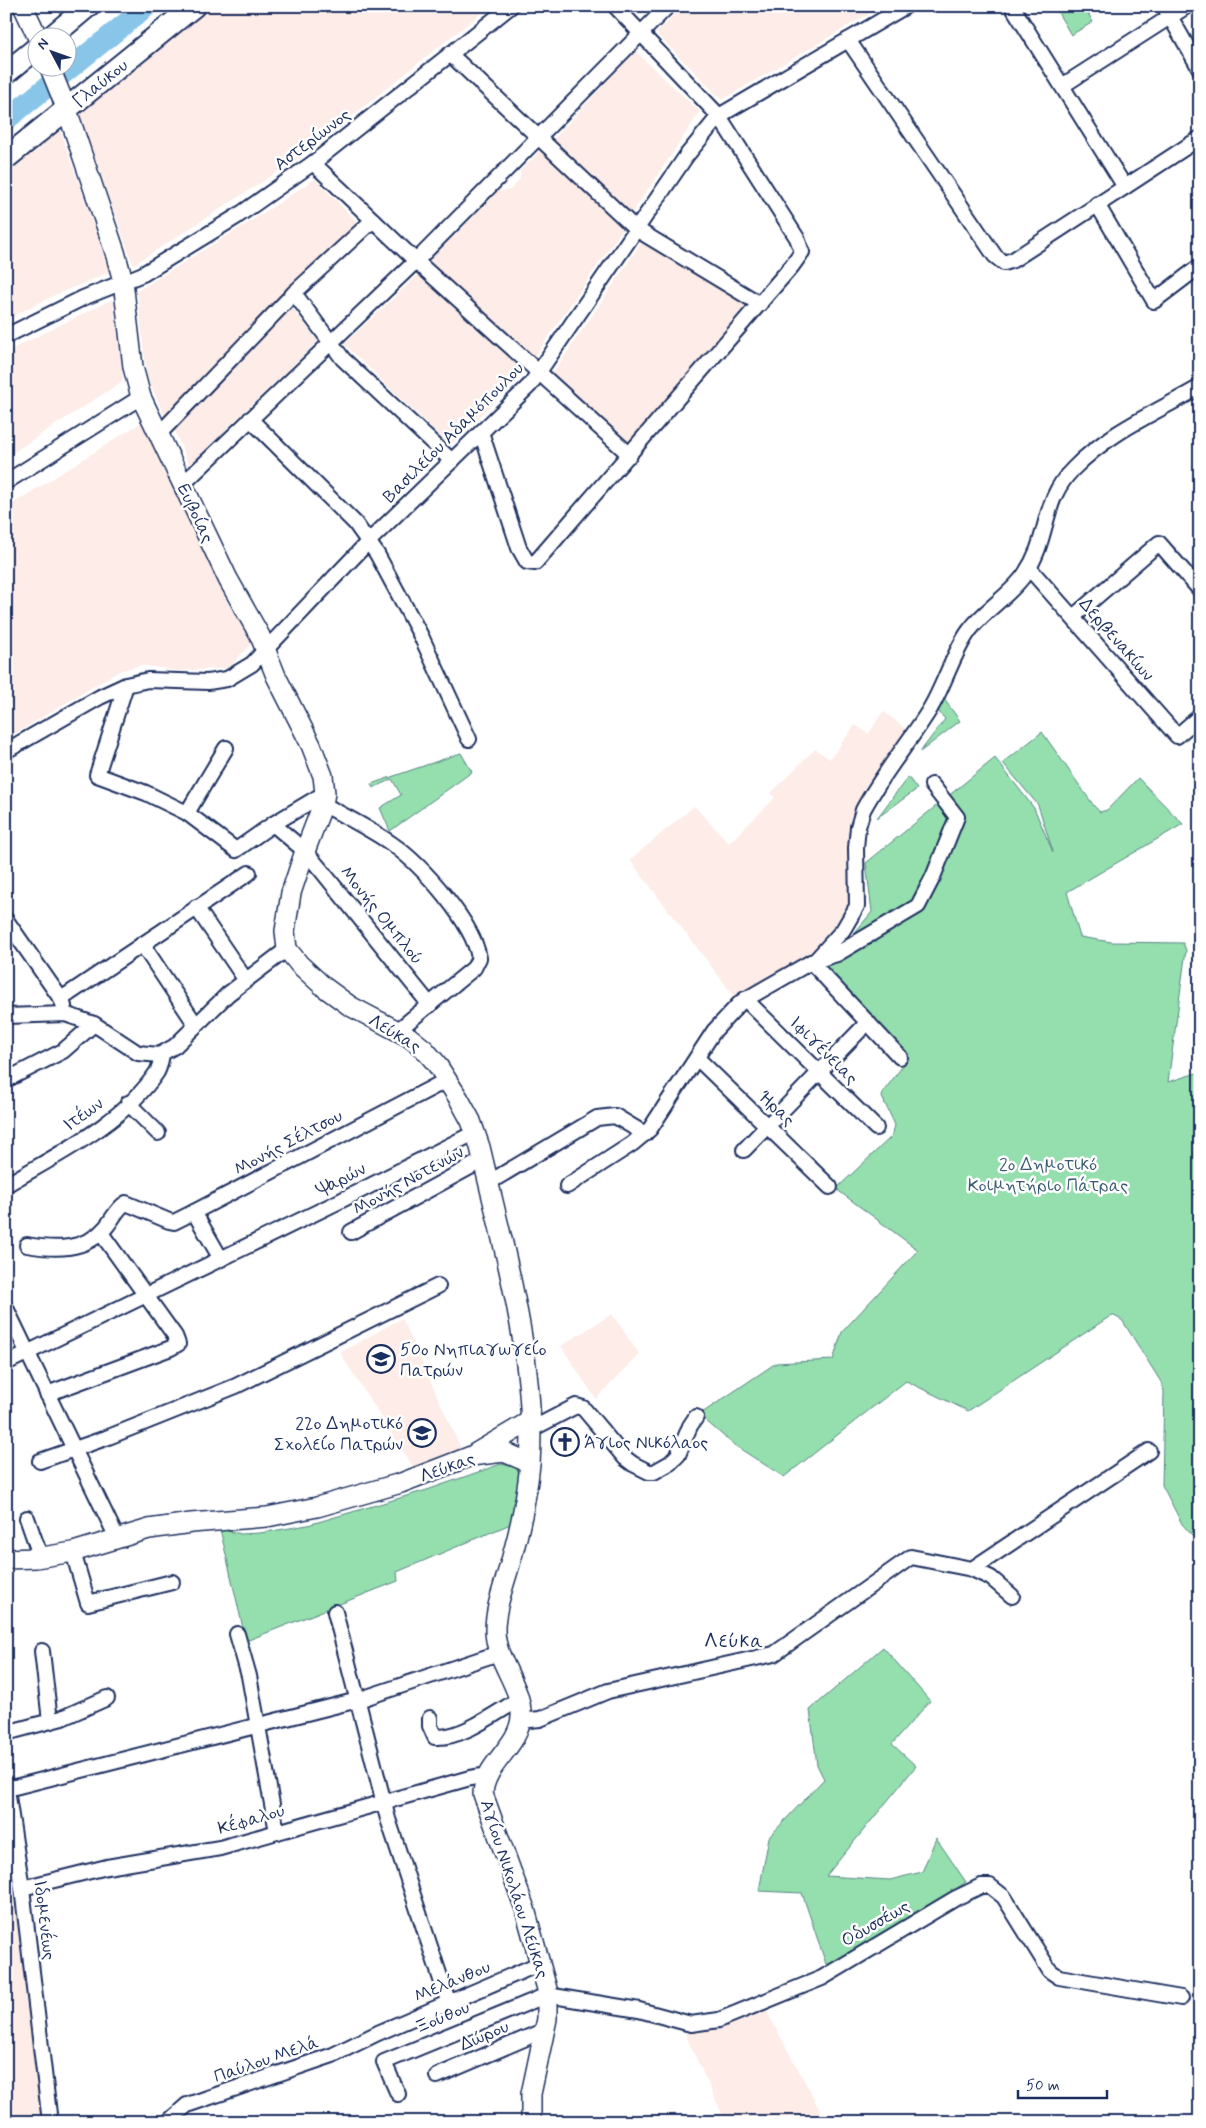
<svg xmlns="http://www.w3.org/2000/svg" width="1206" height="2128" viewBox="0 0 1206 2128" font-family="Mynerve,sans-serif">
  <rect width="100%" height="100%" fill="#fff"/>
  <filter id="ink" filterUnits="userSpaceOnUse"><feTurbulence type="fractalNoise" baseFrequency=".02" numOctaves="2"/><feDisplacementMap in="SourceGraphic" scale="10" xChannelSelector="R" yChannelSelector="G"/><feConvolveMatrix kernelMatrix="1 2 1 2 8 2 1 2 1" color-interpolation-filters="sRGB"/></filter>
  <g filter="url(#ink)">
    <!-- built -->
    <g fill="#fdece7">
      <path d="M210,6H490L299,158L133,265L80,115L102,93Z"/>
      <path d="M684,6H882L722,100L656,33Z"/>
      <path d="M635,51L700,112L630,216L551,142Z"/>
      <path d="M60,130L110,272L55,295L17,314L6,322V172Z"/>
      <path d="M540,151L624,227L533,359L427,263L499,191L510,190L520,179V171Z"/>
      <path d="M315,179L358,223L286,289L165,417L147,377L137,291L259,216Z"/>
      <path d="M642,242L747,306L630,447L551,376Z"/>
      <path d="M419,274L523,370L508,388L450,446L344,344Z"/>
      <path d="M113,299L123,381L6,457V352Z"/>
      <path d="M290,305L318,341L189,465L174,429Z"/>
      <path d="M142,422L227,602L255,640L228,668L177,671L141,665L119,671L6,739V498L11,505Z"/>
      <path d="M883,711L908,731L861,807L850,819L849,907L839,926L810,956L737,1000L630,860L694,806L729,843L775,798L771,793L815,749L830,759L855,725L869,734Z"/>
      <path d="M612,1314L639,1354L596,1399L561,1346Z"/>
      <path d="M402,1318L461,1449L414,1468L340,1353Z"/>
      <path d="M6,1869H10L42,2122H6Z"/>
      <path d="M765,2008L822,2114L808,2122H726L685,2034Z"/>
    </g>
    <!-- green -->
    <g fill="#95dead" stroke="#588686">
      <path d="M1054,6H1084L1093,22L1071,35Z"/>
      <path d="M944,699L960,721L920,752L945,719L937,710Z"/>
      <path d="M1042,732L1094,806L1100,812L1107,810L1138,778L1183,824L1067,892L1080,937L1111,942L1183,943L1186,950L1168,1082L1200,1072V1544L1182,1524L1162,1485L1164,1391L1161,1382L1122,1320L1112,1315L968,1411L906,1381L784,1477L734,1445L699,1415L776,1363L833,1360L842,1332L918,1250L836,1189L892,1136L895,1125L882,1097L883,1092L908,1059L869,1015L824,969L872,912L866,863L995,758L1034,808L1053,852L1038,805L1003,763Z"/>
      <path d="M461,753L472,772L390,831L380,808L401,795L392,779L373,788L371,784Z"/>
      <path d="M908,777L917,789L877,818Z"/>
      <path d="M501,1464L515,1467L520,1474L513,1523L397,1572L398,1581L246,1641L220,1529L241,1534L260,1533L308,1525L427,1490Z"/>
      <path d="M883,1647L930,1701L892,1744L916,1766L826,1876L890,1880L922,1872L936,1838L966,1882L896,1931L827,1967L802,1893L759,1891L769,1837L824,1779L817,1765L810,1710Z"/>
    </g>
    <g fill="none" stroke-linecap="round" stroke-linejoin="round">
      <!-- river -->
      <path stroke="#89c5e9" stroke-width="21" d="M6,120L147,6"/>
      <defs>
        <g id="street">
          <path d="M1012,6L1125,187"/>
          <path d="M1164,6L1200,69"/>
          <path d="M6,7L7,6"/>
          <path d="M848,40L995,256L1004,263L1013,260L1200,138"/>
          <path d="M450,54L636,229L760,304"/>
          <path d="M1062,86L1187,6"/>
          <path d="M313,163L416,261L630,455"/>
          <path d="M1097,204L1154,301L1200,266"/>
          <path d="M373,220L294,293L343,359L452,461"/>
          <path d="M6,336L83,298L143,274L236,217L313,163L511,6"/>
          <path d="M250,419L355,523L377,554L421,636L469,739"/>
          <path d="M481,432L519,548L527,562L535,563L792,266L802,252L797,238L719,116L615,6"/>
          <path d="M159,434L294,293"/>
          <path d="M6,482L141,397"/>
          <path d="M183,484L416,261L668,6"/>
          <path d="M1029,568L1177,736L1200,716"/>
          <path d="M1073,617L1159,543L1200,590"/>
          <path d="M126,685L97,775L146,793L187,813L236,850L273,824L305,851L321,870L430,1005"/>
          <path d="M6,751L100,697L126,685L148,680L208,682L227,679L252,664L369,541L530,385L687,155L719,116L906,6"/>
          <path d="M323,804C346,817 371,829 392,844C422,865 473,922 479,958L474,968L397,1031"/>
          <path d="M187,813L226,748"/>
          <path d="M273,824L325,793"/>
          <path d="M196,907L245,979"/>
          <path d="M6,920L61,999L64,1006"/>
          <path d="M142,944L196,1025"/>
          <path d="M815,961L843,930L857,906L856,848L858,827L863,810C882,774 909,743 930,709C945,684 952,655 969,631C985,609 1010,596 1025,574C1050,538 1041,501 1073,469C1109,432 1155,413 1200,387"/>
          <path d="M811,962L900,1057"/>
          <path d="M61,999L249,873"/>
          <path d="M745,999L876,1128"/>
          <path d="M6,1016L65,1014L94,1024L138,1053L159,1055L175,1046L228,994L287,949"/>
          <path d="M697,1058L830,1187"/>
          <path d="M6,1080L63,1051L94,1024"/>
          <path d="M128,1103L158,1133"/>
          <path d="M744,1150L868,1022"/>
          <path d="M488,1183L597,1118L615,1116L645,1134"/>
          <path d="M6,1185C58,1154 122,1124 157,1072C160,1067 161,1060 162,1054"/>
          <path d="M567,1186L632,1144L650,1129L714,1031L741,1002L811,962L837,954L918,906L933,877L957,817L932,785"/>
          <path d="M351,1232L483,1160"/>
          <path d="M27,1245C55,1250 86,1251 106,1227C113,1219 117,1208 126,1203L169,1221L174,1222L194,1212"/>
          <path d="M221,1259L194,1212L447,1080"/>
          <path d="M6,1308L117,1538"/>
          <path d="M6,1363L338,1202L476,1132"/>
          <path d="M47,1394L171,1348L178,1344L175,1336L101,1233"/>
          <path d="M530,1430L576,1406L583,1408L625,1458L633,1464L649,1472H654L670,1463L678,1455L690,1426L696,1417"/>
          <path d="M40,1461L106,1438L236,1386L438,1286"/>
          <path d="M27,1518L41,1558"/>
          <path d="M73,1552L88,1603L172,1582"/>
          <path d="M972,1569L1149,1451"/>
          <path d="M335,1612L388,1819L449,2004"/>
          <path d="M237,1634L249,1676L277,1832"/>
          <path d="M42,1651L50,1721"/>
          <path d="M430,1718V1726L435,1737C461,1739 496,1713 518,1700"/>
          <path d="M520,1721L540,1719L608,1691L774,1654L911,1557L972,1569L991,1578L1012,1596"/>
          <path d="M6,1733L62,1718L107,1698"/>
          <path d="M6,1783L22,1888L50,2122"/>
          <path d="M7,1789L358,1700L499,1653"/>
          <path d="M22,1888L107,1867L220,1848L470,1778L488,1775"/>
          <path d="M437,2076L545,2030"/>
          <path d="M398,2094L384,2062L547,1995L639,2010L691,2024L719,2020L822,1978L956,1898L981,1886H990L1004,1897L1050,1971L1059,1977L1181,1998"/>
          <path d="M168,2122L187,2105L333,2055L378,2033L541,1963"/>
        </g>
        <g id="secondary">
          <path d="M23,6L38,38"/>
          <path d="M50,68L67,110L115,252L123,281L133,367L141,397L228,579L260,636L276,676L311,745L323,776L325,793L323,804L305,851L291,893L285,931L287,949L299,964L324,987L350,1006L409,1037L424,1049L436,1063L459,1099L471,1121L480,1147C503,1246 537,1362 530,1464C527,1494 521,1524 513,1553C507,1578 495,1605 495,1630C495,1661 523,1687 521,1717C519,1747 484,1764 483,1794L525,1909L547,1989V2019L531,2094V2122"/>
          <path d="M476,1453L530,1421"/>
          <path d="M6,1559L36,1558L73,1552L149,1529L191,1523L267,1517L317,1507L401,1483L471,1456L504,1452L530,1463"/>
        </g>
        <g id="primary">
          <path d="M50,38L88,6"/>
          <path d="M6,73L38,47"/>
          <path d="M6,158L194,6"/>
        </g>
      </defs>
      <!-- street casing -->
      <use href="#street" stroke="#1b2f5e" stroke-width="18"/>
      <!-- secondary casing -->
      <use href="#secondary" stroke="#1b2f5e" stroke-width="22"/>
      <!-- primary casing -->
      <use href="#primary" stroke="#1b2f5e" stroke-width="25"/>
      <!-- street -->
      <use href="#street" stroke="#fff" stroke-width="14"/>
      <!-- secondary -->
      <use href="#secondary" stroke="#fff" stroke-width="19"/>
      <!-- primary -->
      <use href="#primary" stroke="#fff" stroke-width="21"/>
    </g>
  </g>
  <!-- icons -->
  <defs>
    <symbol id="school-ring" viewBox="-11 -11 22 22"><circle r="9.5" fill="#fff" stroke="#1b2f5e" stroke-width="1.5"/><path d="M0-5L7-2L0 1L-7-2ZM-4 1L0 2.5L4 1V4Q0 6-4 4Z" fill="#1b2f5e"/></symbol>
    <symbol id="church-ring" viewBox="-11 -11 22 22"><circle r="9.5" fill="#fff" stroke="#1b2f5e" stroke-width="1.5"/><path d="M-1.2-6h2.4v3.5h3.3v2.4h-3.3V6h-2.4V-.1h-3.3v-2.4h3.3Z" fill="#1b2f5e"/></symbol>
  </defs>
  <g fill-rule="evenodd">
    <use href="#school-ring" x="365" y="1343" width="32" height="32"/>
    <use href="#school-ring" x="406" y="1417" width="32" height="32"/>
    <use href="#church-ring" x="549" y="1426" width="32" height="32"/>
  </g>
  <g text-anchor="middle" stroke-width="5" stroke-linejoin="round" paint-order="stroke">
    <!-- street labels -->
    <g font-size="18" fill="#1b2f5e" stroke="#fff">
      <text transform="translate(100 83) rotate(-39)" y="6">Γλαύκου</text>
      <text transform="translate(312 139) rotate(-37)" y="6">Αστερίωνος</text>
      <text transform="translate(453 432) rotate(-45)" y="6">Βασιλείου Αδαμόπουλου</text>
      <text transform="translate(196 513) rotate(65)" y="6">Ευβοίας</text>
      <text transform="translate(1117 639) rotate(49)" y="6">Δερβενακίων</text>
      <text transform="translate(382 915) rotate(51)" y="6">Μονής Ομπλού</text>
      <text transform="translate(395 1033) rotate(31)" y="6">Λεύκας</text>
      <text transform="translate(824 1050) rotate(45)" y="6">Ιφιγένειας</text>
      <text transform="translate(777 1108) rotate(44)" y="6">Ήρας</text>
      <text transform="translate(83 1114) rotate(-36)" y="6">Ιτέων</text>
      <text transform="translate(288 1142) rotate(-28)" y="6">Μονής Σέλτσου</text>
      <text transform="translate(341 1179) rotate(-27)" y="6">Ψαρών</text>
      <text transform="translate(408 1180) rotate(-29)" y="6">Μονής Νοτενών</text>
      <text transform="translate(447 1467) rotate(-20)" y="6">Λεύκας</text>
      <text transform="translate(251 1819) rotate(-16)" y="6">Κέφαλου</text>
      <text transform="translate(515 1889) rotate(72)" y="6">Αγίου Νικολάου Λεύκας</text>
      <text transform="translate(45 1920) rotate(83)" y="6">Ιδομενέως</text>
      <text transform="translate(875 1923) rotate(-30)" y="6">Οδυσσέως</text>
      <text transform="translate(452 1981) rotate(-23)" y="6">Μελάνθου</text>
      <text transform="translate(442 2017) rotate(-23)" y="6">Ξούθου</text>
      <text transform="translate(484 2035) rotate(-23)" y="6">Δώρου</text>
      <text transform="translate(266 2059) rotate(-19)" y="6">Παύλου Μελά</text>
    </g>
    <!-- park labels -->
    <g font-size="18" fill="#3a5b72" stroke="#fff">
      <text x="1048" y="1170">2o Δημοτικό<tspan x="1048" dy="21">Κοιμητήριο Πάτρας</tspan></text>
    </g>
    <!-- poi labels -->
    <g font-size="18" fill="#1b2f5e" stroke="#fff" text-anchor="start">
      <text x="400" y="1355">50o Νηπιαγωγείο<tspan x="400" dy="21">Πατρών</tspan></text>
      <text x="403" y="1429" text-anchor="end">22ο Δημοτικό<tspan x="403" dy="21">Σχολείο Πατρών</tspan></text>
      <text x="584" y="1448">Άγιος Νικόλαος</text>
    </g>
    <!-- quarter labels -->
    <g font-size="20" letter-spacing="1" fill="#1b2f5e" stroke="#fff">
      <text x="734" y="1647">Λεύκα</text>
    </g>
  </g>
  <!-- margin -->
  <rect width="1206" height="2128" fill="none" stroke="#fff" stroke-width="25"/>
  <rect x="12" y="12" width="1181" height="2103" fill="none" stroke="#1b2f5e" stroke-width="2" filter="url(#ink)"/>
  <!-- north arrow -->
  <g transform="translate(52 52) rotate(311)"><circle r="24" fill="#ffffff" stroke="#a4acbf"/>
  <path d="M0-4L9 19L0 12L-9 19Z" fill="#1b2f5e"/>
  <text y="-8" font-size="14" font-weight="bold" text-anchor="middle" fill="#1b2f5e">N</text>
  </g>
  <!-- scale -->
  <path d="M1018 2090v8h89v-8" fill="none" stroke="#1b2f5e" stroke-width="2.5"/>
  <text x="1026" y="2090" font-size="15" fill="#1b2f5e" stroke="#ffffff" stroke-width="4" paint-order="stroke">50 m</text>
</svg>
